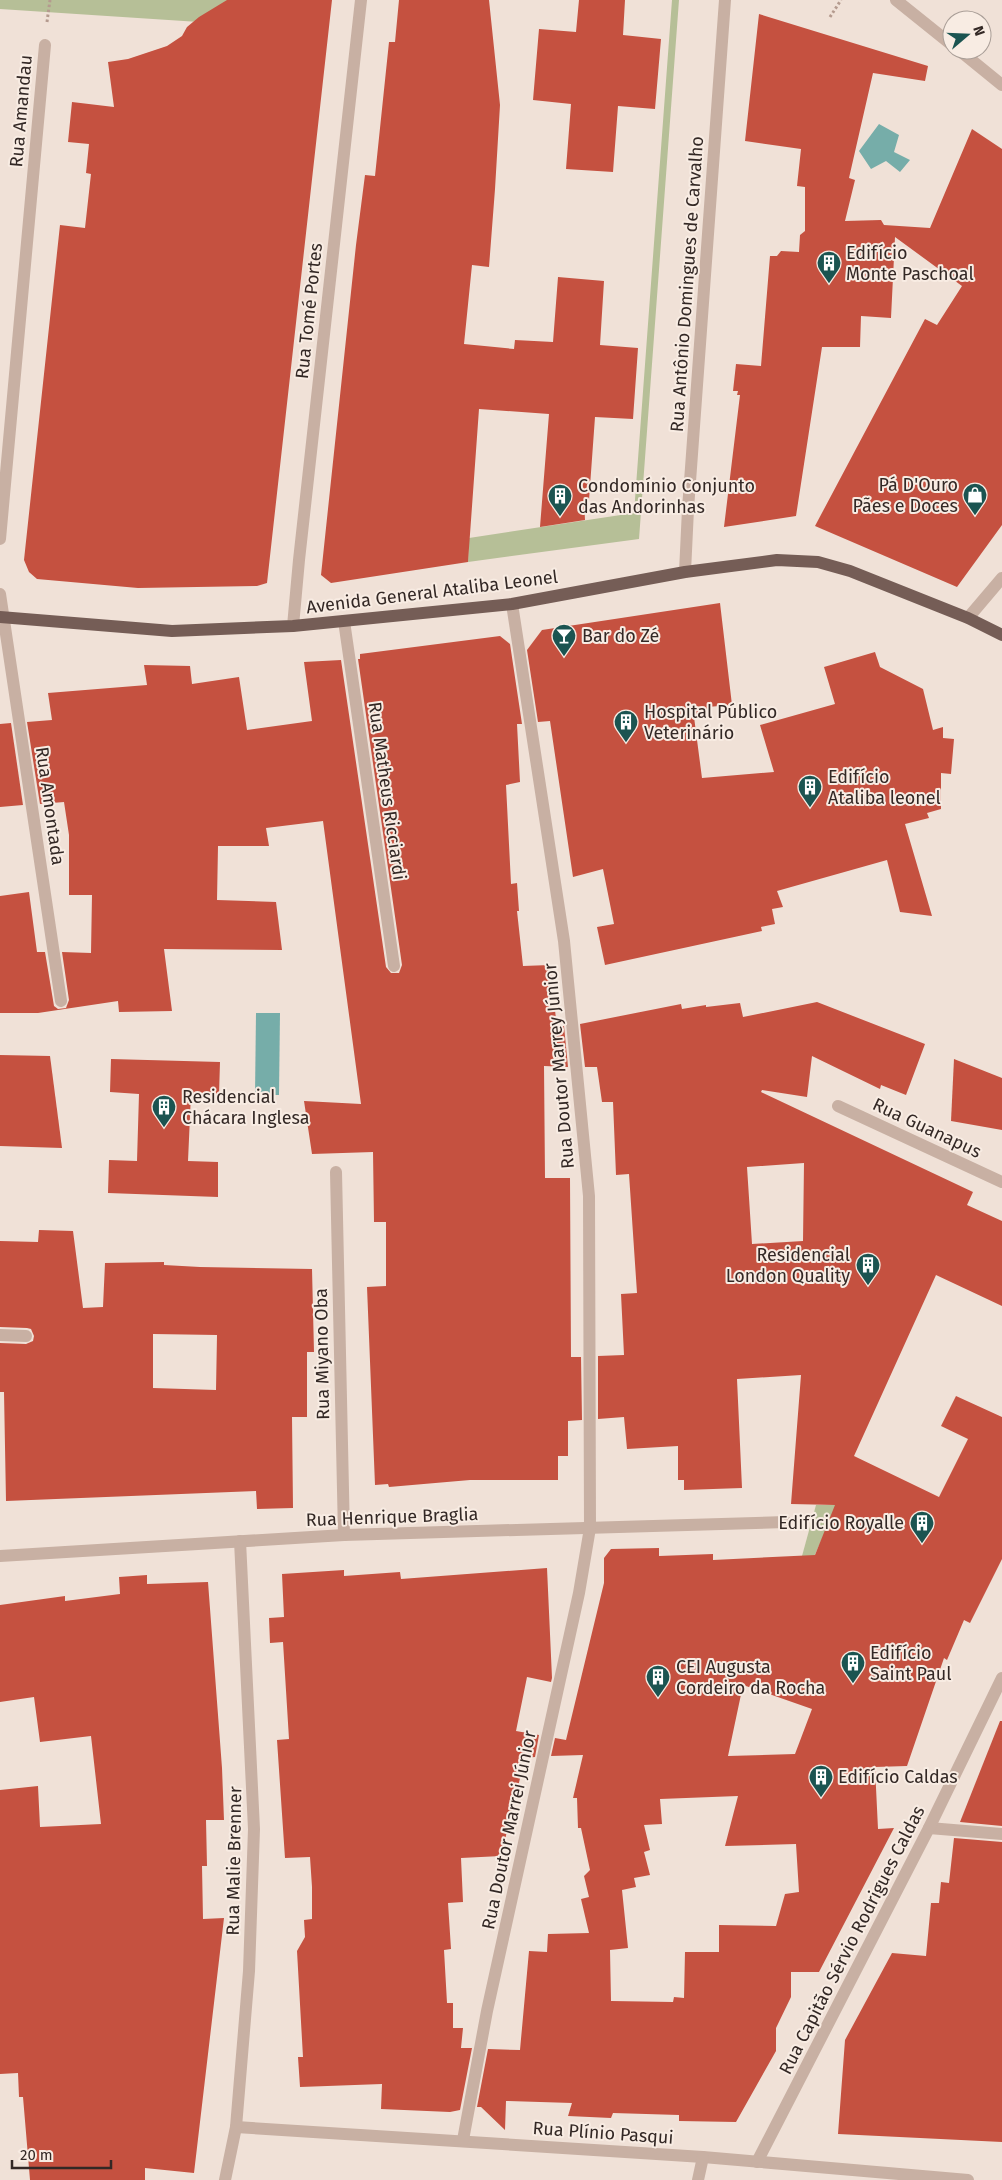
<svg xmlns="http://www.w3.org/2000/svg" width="1002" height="2180" viewBox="0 0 1002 2180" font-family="'Fira Sans',sans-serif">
  <rect width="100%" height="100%" fill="#f0e1d7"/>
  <!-- green -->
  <g fill="#b6bf97">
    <path d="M0,0H234L199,22L0,9Z"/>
    <path d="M672,0H679L639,539L468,562L469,538L634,513Z"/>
    <path d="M816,1505H837L813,1559L802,1556Z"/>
  </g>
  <!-- water -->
  <g fill="#76ada9">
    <path d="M879,124L899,135L894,152L910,160L900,172L886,161L871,169L859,151Z"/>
    <path d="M256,1013H280L279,1095H255Z"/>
  </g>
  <!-- building -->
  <g fill="#c55140" fill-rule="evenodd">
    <path d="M227,0H332L267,583L257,586L138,588L37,579L29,572L24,560L60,225L85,228L91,174L86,173L89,144L68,142L72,102L114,107L108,62L128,59L167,46L182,36L187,27L199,17Z"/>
    <path d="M399,0H489L500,105L495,189L489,267L472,265L464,344L514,349L515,340L553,342L558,277L604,281L600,345L638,348L633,419L595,417L589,500H584L585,520L540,527L549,414L479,409L468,562L331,583L321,575L356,245L365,175L375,176L389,42H395Z"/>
    <path d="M579,0H625L623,35L661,39L655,109L618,106L613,172L566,169L571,104L533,100L539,29L576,32Z"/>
    <path d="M759,14L928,66L925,81L873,73L849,178L855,180L845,221L881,220L884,225L930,228L972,129L1002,149V525L957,587L815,526L925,319L937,325L962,286L895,237L891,318L861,316L860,347H822L796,516L724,527L740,395H737L738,391H733L736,364L761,366L770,256H777L781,251L799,252L800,235L805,231V187L797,186L801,149L745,141Z"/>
    <path d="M720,603L732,705L707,707L708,715L694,717L702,778L774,772L760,725L835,704L824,667L875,652L880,667L923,689L933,730L943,727V738L954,739L951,774L941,773V809L927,813L929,818L905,824L932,916L900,912L887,860L777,891L783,907L772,909L775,924L761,927L762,931L605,965L597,927L614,924L603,869L573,877L550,721L538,722L527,650L542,630Z"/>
    <path d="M500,636L510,644L522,724H517L520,782L506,785L511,884L517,883L519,911H517L523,966L550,965L557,1028L564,1026L568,1067L544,1066L545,1178H570L571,1357H581L582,1420L568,1421V1456H558V1480H470L389,1487L388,1484L375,1485L367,1287L386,1286V1222H374L373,1152L312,1154L304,1101L361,1104L323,821L266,828L269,846H218L217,900L276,902L282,950L164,949L172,1011L119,1012L118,1001L38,1013H0V896L29,892L37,952H45L54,1006L58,1009L66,1008L69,1000L62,952L91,953L92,895H69V835L64,802L40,804L27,722L52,720L48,693L147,685L144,665L190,666L192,684L239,677L247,730L312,721L304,662L341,660L386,967L391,973H399L402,965L358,659H360V654Z"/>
    <path d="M11,723L23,805L0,807V724Z"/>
    <path d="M817,1002L925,1044L906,1095L881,1085L880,1089L812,1056L807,1097L762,1090L761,1092L973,1192L967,1205L1002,1221V1306L936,1275L854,1456L939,1497L968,1439L941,1426L956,1396L1002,1417V1559L970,1623L964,1620L947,1660L944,1658L907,1766L875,1767L878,1829L894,1828L819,1972H791V1997L776,2028V2051L736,2122L679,2121V2115L613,2113L611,2118L568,2116L572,2103L506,2101L505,2130L481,2107H477L488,2049L520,2050L529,1951L547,1952L548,1934L589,1933L581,1899L589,1897L584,1876L590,1870L581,1828H578L577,1798H573L583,1755L551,1756L555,1738L566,1740L604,1583V1558L611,1549L659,1548V1556L713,1554V1560L815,1555L835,1505L791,1504L801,1375L737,1379L742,1488L684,1490V1480H678V1446L627,1449L624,1417L598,1419V1356L624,1355L621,1294L637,1293L629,1174L616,1175L613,1102H602L597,1067H585L580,1024L681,1004L682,1009L706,1005V1007L740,1003L743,1017ZM804,1163L803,1241L752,1244L747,1167ZM743,1685L812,1709L795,1754L728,1756ZM738,1796L725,1846L796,1844L799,1892L785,1894L776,1926L719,1925V1952H685L684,1998L674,1997L673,2002L611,2001L610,1950L628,1948L622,1890L636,1887L634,1878L650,1875L644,1852L650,1850L644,1825L662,1824L660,1799Z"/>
    <path d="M0,1055L50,1056L62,1148L0,1146Z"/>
    <path d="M111,1059L220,1062L219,1095L191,1094L188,1161L218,1162V1197L108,1193L109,1160L137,1161L139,1094L110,1092Z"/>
    <path d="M954,1059L1002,1078V1130L951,1121Z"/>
    <path d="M39,1230L73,1231L83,1308L103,1307L105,1263L164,1262V1265L200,1267L312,1269L314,1352H307V1417H292L293,1508L257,1509L256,1491L6,1501L4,1392H0V1343L26,1344L33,1341L34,1336L31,1329L27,1328L0,1327V1241L38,1242ZM153,1334L217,1335L216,1390L153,1388Z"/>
    <path d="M547,1568L552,1678L551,1682L527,1677L516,1731L539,1735L535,1757L525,1758L501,1856L461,1858L463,1902L448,1903L451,1949L444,1950L447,2003H453V2028H463L461,2048H472L460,2110L450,2112L381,2109L382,2084L300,2087L298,2057H303L297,1951L305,1937L304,1920L312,1919V1887L310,1857L285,1858L277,1740L289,1739L283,1642L270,1643L269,1618L284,1617L282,1574L344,1570V1576L400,1572L401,1579Z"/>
    <path d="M147,1575V1584L208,1582L222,1768L224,1820H206L207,1866H202L203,1919L224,1918L194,2173L145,2168V2180H30L23,2097H19L18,2073L0,2074V1790L38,1786L40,1827L101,1824L91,1736L40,1742L34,1697L0,1702V1605L65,1596V1601L120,1594L119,1577Z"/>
    <path d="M1000,1721H1002V1826L960,1822Z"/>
    <path d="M954,1838L1002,1842V2142L838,2134L845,2040L892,1953L926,1956L931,1903H939L941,1882L949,1883Z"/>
  </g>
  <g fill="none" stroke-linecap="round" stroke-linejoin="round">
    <!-- path -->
    <g stroke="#b49a8e" stroke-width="3" stroke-dasharray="2.5 2.5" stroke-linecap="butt">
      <path d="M830,17L841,0"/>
      <path d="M47,22L50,0"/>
    </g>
    <!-- minor -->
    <g stroke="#c8b0a3" stroke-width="12">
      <path d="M896,0L952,45"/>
      <path d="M959,50L1002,85"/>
      <path d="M0,539L45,45"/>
      <path d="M685,572L688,509L725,0"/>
      <path d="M0,594L61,1001"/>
      <path d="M968,618L1002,578"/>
      <path d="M344,621L394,966"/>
      <path d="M293,626L299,560L361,0"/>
      <path d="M838,1106L1002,1182"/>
      <path d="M336,1172L344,1535"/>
      <path d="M0,1335L26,1336"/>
      <path d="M0,1556L344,1535L786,1522"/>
      <path d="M929,1828L1002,1834"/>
      <path d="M236,2127L703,2157L968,2180"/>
      <path d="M463,2140L487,2011L579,1593L590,1528L589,1196L564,941L512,604"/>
      <path d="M757,2162L929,1828L1002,1678"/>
      <path d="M225,2180L236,2127L249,1971L254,1829L240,1541"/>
      <path d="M698,2180L703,2157"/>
    </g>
    <!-- major -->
    <path stroke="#755d56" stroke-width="12" d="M0,617L172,631L293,626L512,604L685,572L777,560L818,562L850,571L968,618L1002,635"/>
  </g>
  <!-- icons -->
  <defs>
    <symbol id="building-pin" viewBox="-11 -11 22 30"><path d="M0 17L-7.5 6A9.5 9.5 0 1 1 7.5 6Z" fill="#1b5451" stroke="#f8ece3"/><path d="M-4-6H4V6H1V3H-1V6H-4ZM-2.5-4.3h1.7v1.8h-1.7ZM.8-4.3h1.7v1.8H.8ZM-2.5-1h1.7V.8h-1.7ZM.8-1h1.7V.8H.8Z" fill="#fff"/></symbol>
    <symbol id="shop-pin" viewBox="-11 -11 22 30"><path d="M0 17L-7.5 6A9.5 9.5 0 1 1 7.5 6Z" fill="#1b5451" stroke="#f8ece3"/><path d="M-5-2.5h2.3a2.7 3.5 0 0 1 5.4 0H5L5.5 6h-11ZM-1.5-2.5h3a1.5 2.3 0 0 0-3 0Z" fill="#fff"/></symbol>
    <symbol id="bar-pin" viewBox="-11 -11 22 30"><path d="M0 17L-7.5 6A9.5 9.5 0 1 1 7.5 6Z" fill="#1b5451" stroke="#f8ece3"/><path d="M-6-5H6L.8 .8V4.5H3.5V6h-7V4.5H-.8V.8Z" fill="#fff"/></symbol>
  </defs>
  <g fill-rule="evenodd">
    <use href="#building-pin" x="815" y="249" width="28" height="38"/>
    <use href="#shop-pin" x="961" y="481" width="28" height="38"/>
    <use href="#building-pin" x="546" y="482" width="28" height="38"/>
    <use href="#bar-pin" x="550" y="622" width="28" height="38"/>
    <use href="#building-pin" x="612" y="708" width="28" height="38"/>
    <use href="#building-pin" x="796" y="773" width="28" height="38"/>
    <use href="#building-pin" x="150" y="1093" width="28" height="38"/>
    <use href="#building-pin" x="854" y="1251" width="28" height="38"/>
    <use href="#building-pin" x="908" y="1509" width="28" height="38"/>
    <use href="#building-pin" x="839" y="1649" width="28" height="38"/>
    <use href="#building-pin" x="644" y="1663" width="28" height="38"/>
    <use href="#building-pin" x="807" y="1763" width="28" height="38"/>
  </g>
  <g text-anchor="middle" stroke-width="4" stroke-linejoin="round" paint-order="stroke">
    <!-- street labels -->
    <g font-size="18" fill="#332825" stroke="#f8ece3">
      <text transform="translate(21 111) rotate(-85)" y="6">Rua Amandau</text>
      <text transform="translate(687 284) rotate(-86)" y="6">Rua Antônio Domingues de Carvalho</text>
      <text transform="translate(309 311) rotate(-84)" y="6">Rua Tomé Portes</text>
      <text transform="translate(432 592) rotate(-7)" y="6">Avenida General Ataliba Leonel</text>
      <text transform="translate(387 791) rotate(82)" y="6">Rua Matheus Ricciardi</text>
      <text transform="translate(50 806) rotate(82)" y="6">Rua Amontada</text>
      <text transform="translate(559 1066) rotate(-95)" y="6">Rua Doutor Marrey Júnior</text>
      <text transform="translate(927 1128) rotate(25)" y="6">Rua Guanapus</text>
      <text transform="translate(322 1354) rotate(-91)" y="6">Rua Miyano Oba</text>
      <text transform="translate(392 1517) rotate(-2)" y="6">Rua Henrique Braglia</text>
      <text transform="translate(509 1830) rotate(-78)" y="6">Rua Doutor Marrei Júnior</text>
      <text transform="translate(234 1861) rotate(-89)" y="6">Rua Malie Brenner</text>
      <text transform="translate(852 1940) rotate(-63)" y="6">Rua Capitão Sérvio Rodrigues Caldas</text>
      <text transform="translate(603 2133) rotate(4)" y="6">Rua Plínio Pasqui</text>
    </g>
    <!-- poi labels -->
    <g font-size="18" fill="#332825" stroke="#f8ece3" text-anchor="start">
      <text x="846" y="259">Edifício<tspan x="846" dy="21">Monte Paschoal</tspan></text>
      <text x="958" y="491" text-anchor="end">Pá D'Ouro<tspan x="958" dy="21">Pães e Doces</tspan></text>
      <text x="578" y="492">Condomínio Conjunto<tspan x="578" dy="21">das Andorinhas</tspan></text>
      <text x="582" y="642">Bar do Zé</text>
      <text x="644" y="718">Hospital Público<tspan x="644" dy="21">Veterinário</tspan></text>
      <text x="828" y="783">Edifício<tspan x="828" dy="21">Ataliba leonel</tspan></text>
      <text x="182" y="1103">Residencial<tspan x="182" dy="21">Chácara Inglesa</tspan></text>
      <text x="850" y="1261" text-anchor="end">Residencial<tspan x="850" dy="21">London Quality</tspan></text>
      <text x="904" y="1529" text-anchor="end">Edifício Royalle</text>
      <text x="870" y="1659">Edifício<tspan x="870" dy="21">Saint Paul</tspan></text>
      <text x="676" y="1673">CEI Augusta<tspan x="676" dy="21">Cordeiro da Rocha</tspan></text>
      <text x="838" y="1783">Edifício Caldas</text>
    </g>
  </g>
  <!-- north arrow -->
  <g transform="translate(967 35) rotate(71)"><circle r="24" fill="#f8ece3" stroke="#a99e97"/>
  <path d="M0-4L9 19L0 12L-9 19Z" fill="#1b5451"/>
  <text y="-8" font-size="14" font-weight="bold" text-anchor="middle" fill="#332825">N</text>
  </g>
  <!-- scale -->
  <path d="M12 2160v8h99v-8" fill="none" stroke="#332825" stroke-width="2.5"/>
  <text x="20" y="2160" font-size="15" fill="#332825" stroke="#f8ece3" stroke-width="4" paint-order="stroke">20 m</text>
</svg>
